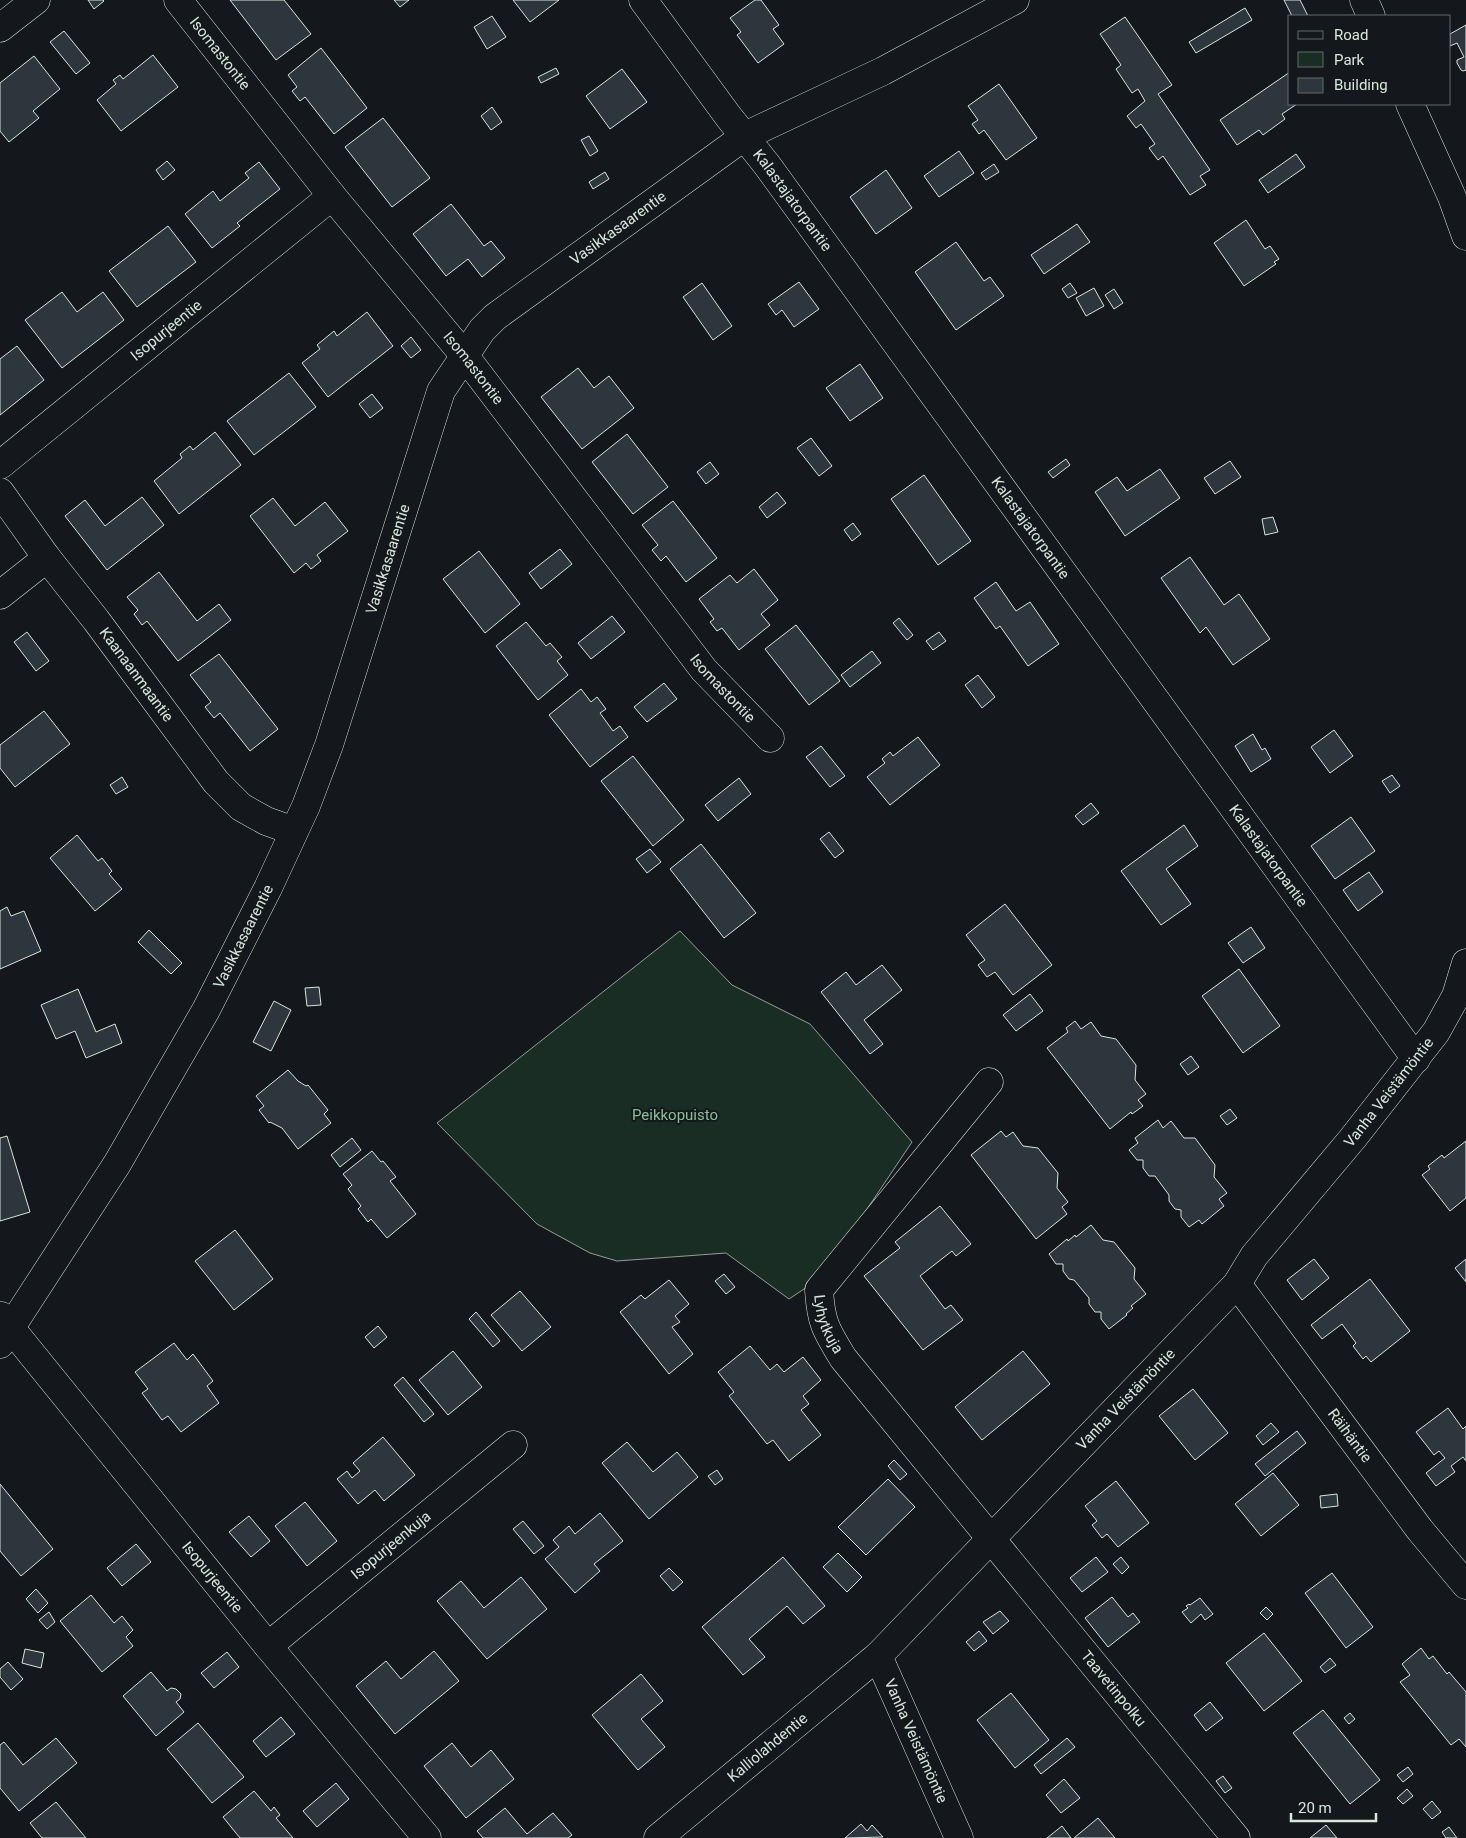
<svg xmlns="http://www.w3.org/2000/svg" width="1466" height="1838" viewBox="0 0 1466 1838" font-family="Roboto,sans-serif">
  <rect width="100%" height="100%" fill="#14181c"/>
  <!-- green -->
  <path fill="#1a2d24" stroke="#939e99" d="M680,931L732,985L810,1024L912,1142L849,1236L813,1283L789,1299L726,1253L617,1261L590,1253L537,1224L437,1123Z"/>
  <!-- building -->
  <g fill="#2c363c" stroke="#d8e6dc">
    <path d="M88,0H103L104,1L94,9Z"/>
    <path d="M230,0H284L311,34L276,60Z"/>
    <path d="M394,0H409L400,7Z"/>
    <path d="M513,0H559L530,22Z"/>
    <path d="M755,0H761L779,25L773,29L784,44L758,63L737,35L741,32L730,18Z"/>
    <path d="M1284,0H1300L1308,16H1292Z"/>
    <path d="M1245,8L1252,20L1196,53L1189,42Z"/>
    <path d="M492,16L506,37L487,49L474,27Z"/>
    <path d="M1125,17L1172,85L1158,94L1210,170L1200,176L1206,185L1190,195L1163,156L1158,160L1149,148L1155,144L1141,124L1136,128L1127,116L1145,101L1138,89L1132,93L1116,69L1121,65L1100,34Z"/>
    <path d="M1466,25V70L1463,71L1461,70L1457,63V60L1464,57L1457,43L1450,46V34Z"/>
    <path d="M64,31L90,63L76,74L50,42Z"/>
    <path d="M321,48L367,108L334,134L305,97L300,101L292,91L297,87L288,75Z"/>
    <path d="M153,55L178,87L121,131L97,100L116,84L113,80L120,75L123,79Z"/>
    <path d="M34,56L60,89L33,111L39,118L9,142L0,131V83Z"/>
    <path d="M556,68L559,74L541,83L538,77Z"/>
    <path d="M622,69L647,102L610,129L586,96Z"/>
    <path d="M1290,72V104H1297L1282,114L1285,119L1263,135L1259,130L1237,145L1220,120Z"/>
    <path d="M999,84L1037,138L1006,160L984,130L979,134L972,124L978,120L968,106Z"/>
    <path d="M492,107L502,122L491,130L481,116Z"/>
    <path d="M383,118L430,178L392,207L345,147Z"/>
    <path d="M589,136L598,151L590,156L581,140Z"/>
    <path d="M959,151L974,173L939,197L924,176Z"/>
    <path d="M1296,154L1305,167L1268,193L1259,180Z"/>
    <path d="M167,161L175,170L163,180L156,170Z"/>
    <path d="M259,162L280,189L237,223L240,226L212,248L185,214L213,191L220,201L249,178L245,173Z"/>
    <path d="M994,164L999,172L986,180L981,173Z"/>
    <path d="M886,170L912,208L876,234L850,197Z"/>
    <path d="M605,172L609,179L593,189L589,182Z"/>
    <path d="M451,204L484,246L491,241L505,258L482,277L468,259L446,276L413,234Z"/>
    <path d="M1246,220L1265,249L1270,246L1279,259L1274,262L1276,264L1244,286L1214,243Z"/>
    <path d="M1077,224L1090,242L1044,274L1031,255Z"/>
    <path d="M168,226L196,262L137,307L109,271Z"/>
    <path d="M956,242L984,281L990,277L1004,296L956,330L915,272Z"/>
    <path d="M799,282L819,309L794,327L782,310L776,315L768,304Z"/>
    <path d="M702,283L732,326L713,340L683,297Z"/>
    <path d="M1070,283L1077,293L1068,298L1062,289Z"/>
    <path d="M1094,288L1104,306L1086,316L1076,298Z"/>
    <path d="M1114,289L1123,303L1114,309L1105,295Z"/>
    <path d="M62,292L77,312L103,292L124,320L62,368L25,320Z"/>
    <path d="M367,312L393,346L328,397L302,363L320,349L317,345L334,331L337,336Z"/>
    <path d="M411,337L421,350L411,358L401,346Z"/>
    <path d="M17,346L44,380L0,415V359Z"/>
    <path d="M860,364L883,398L850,421L826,388Z"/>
    <path d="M578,368L594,388L609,376L634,408L582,449L541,397Z"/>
    <path d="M289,373L316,407L254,455L227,421Z"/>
    <path d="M372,394L383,408L370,418L359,404Z"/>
    <path d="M215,432L241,465L179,514L154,481L182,458L180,454L190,446L193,450Z"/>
    <path d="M627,434L668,487L633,514L592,462Z"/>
    <path d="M811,438L832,466L819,476L797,448Z"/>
    <path d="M1066,459L1070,465L1053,478L1048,472Z"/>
    <path d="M1230,461L1241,477L1215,494L1204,478Z"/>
    <path d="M710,462L719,474L706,484L697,472Z"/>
    <path d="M1160,469L1180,498L1125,536L1095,492L1117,477L1127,491Z"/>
    <path d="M924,475L971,541L938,565L891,499Z"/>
    <path d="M777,492L786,503L767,518L759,507Z"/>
    <path d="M142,497L164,525L107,570L65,516L85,500L105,526Z"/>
    <path d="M273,498L295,526L325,502L348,531L317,555L321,561L311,569L306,563L294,573L250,516Z"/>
    <path d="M673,501L717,558L686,582L666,556L661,561L652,550L658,545L642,525Z"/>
    <path d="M1273,517L1278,532L1265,535L1262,519Z"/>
    <path d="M853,523L861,534L852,541L844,530Z"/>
    <path d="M560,549L572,564L541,589L529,573Z"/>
    <path d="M479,551L520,604L485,633L443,579Z"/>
    <path d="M1190,557L1224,605L1239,594L1270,639L1233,665L1206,627L1200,633L1161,578Z"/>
    <path d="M754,569L778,600L761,614L770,625L739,650L722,628L717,631L710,622L714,619L699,599L730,575L737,583Z"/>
    <path d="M159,572L197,621L219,604L231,620L178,661L147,621L142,625L134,614L138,610L127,597Z"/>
    <path d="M996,582L1016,611L1030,602L1059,644L1028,666L1000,626L996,629L974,598Z"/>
    <path d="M612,616L625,632L591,659L578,643Z"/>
    <path d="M899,618L913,635L907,640L893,623Z"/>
    <path d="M526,622L546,646L550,643L562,657L557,661L568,675L538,700L496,646Z"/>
    <path d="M796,625L840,681L809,705L765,649Z"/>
    <path d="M27,632L49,661L36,671L14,642Z"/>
    <path d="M939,632L946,641L933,650L926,641Z"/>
    <path d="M872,651L881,663L850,687L841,675Z"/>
    <path d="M219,654L278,729L250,751L220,713L214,718L205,707L211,702L190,675Z"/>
    <path d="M978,675L995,697L982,708L965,685Z"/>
    <path d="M664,683L677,699L647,722L634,707Z"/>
    <path d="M581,689L591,702L597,697L606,709L600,713L613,731L620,726L628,737L590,767L549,715Z"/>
    <path d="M44,711L70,744L15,787L0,768V745Z"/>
    <path d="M1334,730L1353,756L1330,773L1311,747Z"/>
    <path d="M1253,734L1262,750L1265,748L1271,759L1251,772L1235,746Z"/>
    <path d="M918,737L940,765L890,805L867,777L885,763L882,759L890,752L893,756Z"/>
    <path d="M821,746L845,776L830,787L806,757Z"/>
    <path d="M633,756L684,820L653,846L601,781Z"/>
    <path d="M1392,775L1400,786L1390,793L1382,781Z"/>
    <path d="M122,777L128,787L116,794L110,785Z"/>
    <path d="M739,778L751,794L718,821L705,805Z"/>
    <path d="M1091,803L1099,813L1083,825L1075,816Z"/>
    <path d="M1351,817L1375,851L1335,879L1311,846Z"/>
    <path d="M1184,825L1198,846L1166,869L1191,904L1161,925L1121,871Z"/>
    <path d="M829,832L844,851L835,858L820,839Z"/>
    <path d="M77,835L98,861L102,858L112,871L109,874L122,889L95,911L50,858Z"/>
    <path d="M701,844L756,913L724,938L670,869Z"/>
    <path d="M650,849L661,862L647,873L636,859Z"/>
    <path d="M1369,872L1383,892L1358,911L1343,890Z"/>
    <path d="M1005,904L1052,965L1013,995L995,972L987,977L978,965L985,960L966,935Z"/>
    <path d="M7,907L11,916L24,911L41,951L0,969V911Z"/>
    <path d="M1251,927L1265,948L1243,963L1228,943Z"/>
    <path d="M149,930L182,963L171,974L138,942Z"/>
    <path d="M882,965L902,990L864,1020L883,1044L870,1054L821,992L846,972L856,985Z"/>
    <path d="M1239,969L1280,1026L1243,1053L1202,996Z"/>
    <path d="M319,987L321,1005L307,1006L305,988Z"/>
    <path d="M78,989L96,1032L115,1024L122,1043L86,1058L75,1031L56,1039L41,1005Z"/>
    <path d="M1030,994L1043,1011L1016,1031L1003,1015Z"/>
    <path d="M274,1001L291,1010L271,1051L253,1042Z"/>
    <path d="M1075,1021L1081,1029L1091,1022L1101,1036L1116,1039L1136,1065L1135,1080L1146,1094L1138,1100L1143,1106L1132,1114L1131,1112L1110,1129L1047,1048L1068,1032L1066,1028Z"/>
    <path d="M1191,1056L1199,1067L1188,1075L1180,1064Z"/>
    <path d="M288,1070L298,1081L306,1086L308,1085L328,1110L324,1114L331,1123L298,1149L282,1128L270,1122L269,1123L259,1110L264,1106L256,1096Z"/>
    <path d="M1230,1109L1237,1118L1227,1125L1220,1116Z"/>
    <path d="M1158,1120L1163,1128L1171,1121L1184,1138H1195L1215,1165L1214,1177L1227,1193L1219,1199L1224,1206L1202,1224L1199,1220L1189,1227L1181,1217V1210L1175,1209L1169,1201V1195L1155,1176H1149L1143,1168V1160H1137L1129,1150L1138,1143L1135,1138Z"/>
    <path d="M1001,1131L1006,1137L1013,1132L1023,1146L1038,1148L1058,1173L1057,1188L1068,1202L1062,1207L1067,1214L1036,1239L971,1155Z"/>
    <path d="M7,1136L30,1212L0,1221V1138Z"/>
    <path d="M352,1138L361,1150L340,1167L331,1155Z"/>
    <path d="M1466,1141V1198L1450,1211L1422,1175L1430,1169L1428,1166L1442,1155L1444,1158Z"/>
    <path d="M372,1151L381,1162L383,1161L396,1177L390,1181L416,1214L387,1238L371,1219L368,1222L358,1209L361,1206L348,1189L352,1185L343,1174Z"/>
    <path d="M940,1206L971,1244L956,1256L952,1251L920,1276L945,1309L951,1305L963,1320L923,1350L864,1276L900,1248L895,1242Z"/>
    <path d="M1091,1225L1103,1240L1114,1242L1135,1268L1134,1279L1146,1294L1131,1306L1133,1308L1126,1314L1127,1315L1109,1329L1101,1319V1312H1095L1089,1304V1298L1074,1280L1069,1279L1063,1271V1264H1056L1049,1254L1067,1239L1068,1241L1075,1235L1076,1237Z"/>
    <path d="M235,1230L273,1279L234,1310L195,1261Z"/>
    <path d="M1314,1259L1329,1278L1302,1300L1287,1280Z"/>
    <path d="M1466,1259V1282L1455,1268Z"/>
    <path d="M724,1274L735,1287L726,1294L715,1281Z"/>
    <path d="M1370,1279L1410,1331L1371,1362L1366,1356L1363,1359L1353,1346L1356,1343L1342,1324L1322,1339L1311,1325Z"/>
    <path d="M669,1280L689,1304L675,1316L680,1322L672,1327L693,1354L669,1374L620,1312L641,1295L645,1299Z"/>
    <path d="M520,1291L551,1327L522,1351L491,1315Z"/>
    <path d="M476,1312L500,1341L493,1347L469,1319Z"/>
    <path d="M378,1326L387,1337L374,1348L365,1337Z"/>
    <path d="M174,1343L187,1360L193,1354L213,1381L207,1386L219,1403L181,1432L168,1416L162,1420L142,1393L148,1389L135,1372Z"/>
    <path d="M750,1346L770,1370L777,1364L784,1372L803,1357L821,1380L803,1396L809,1404L801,1410L821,1435L789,1461L773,1440L767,1444L729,1396L734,1392L718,1372Z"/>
    <path d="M453,1351L482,1387L448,1415L419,1380Z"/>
    <path d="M1023,1351L1050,1384L982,1440L955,1407Z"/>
    <path d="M403,1377L434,1414L424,1422L394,1385Z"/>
    <path d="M1193,1389L1228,1433L1195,1460L1159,1416Z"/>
    <path d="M1448,1408L1463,1429L1466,1426V1461L1463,1457L1451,1466L1455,1472L1436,1486L1426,1473L1445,1458L1439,1451L1434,1455L1416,1432Z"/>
    <path d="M1271,1423L1279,1432L1263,1445L1256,1436Z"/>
    <path d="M1297,1431L1306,1443L1265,1476L1255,1464Z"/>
    <path d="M383,1437L415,1475L384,1501L375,1490L358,1504L337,1479L347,1471L352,1478L360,1471L353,1463Z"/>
    <path d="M627,1442L653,1472L677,1452L698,1477L649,1519L602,1463Z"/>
    <path d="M894,1460L907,1474L900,1480L888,1466Z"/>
    <path d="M717,1470L723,1479L715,1485L708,1476Z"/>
    <path d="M1273,1473L1299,1505L1261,1536L1235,1504Z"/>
    <path d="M888,1479L915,1507L866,1555L838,1527Z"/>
    <path d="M1116,1481L1149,1523L1118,1547L1107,1534L1102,1538L1092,1525L1097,1521L1085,1506Z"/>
    <path d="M0,1484L53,1549L21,1576L0,1551Z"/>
    <path d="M1337,1494L1338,1506L1321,1508L1320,1496Z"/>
    <path d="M305,1502L337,1541L307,1566L275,1526Z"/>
    <path d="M600,1513L623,1541L594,1564L600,1571L575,1593L545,1559L559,1547L553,1540L569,1526L575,1534Z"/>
    <path d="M249,1516L270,1541L251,1557L229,1532Z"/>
    <path d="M523,1521L544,1546L534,1554L513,1529Z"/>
    <path d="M136,1544L151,1562L122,1586L107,1568Z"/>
    <path d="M838,1553L862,1577L847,1592L823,1567Z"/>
    <path d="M783,1557L825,1606L803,1624L787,1606L749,1639L765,1657L743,1675L702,1627Z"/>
    <path d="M1096,1557L1108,1572L1082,1592L1070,1578Z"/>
    <path d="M1121,1557L1129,1567L1122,1574L1113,1564Z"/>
    <path d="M669,1568L683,1582L673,1591L660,1576Z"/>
    <path d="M1332,1573L1373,1627L1346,1648L1305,1593Z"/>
    <path d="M521,1577L547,1609L487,1659L437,1601L461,1581L484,1608Z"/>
    <path d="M36,1589L48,1603L38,1613L26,1599Z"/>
    <path d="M91,1595L114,1623L122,1616L133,1630L126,1637L133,1646L102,1672L60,1621Z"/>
    <path d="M1112,1597L1128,1617L1133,1613L1140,1622L1108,1647L1085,1618Z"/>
    <path d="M1200,1598L1213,1614L1205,1620L1201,1614L1191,1623L1182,1612L1188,1608L1186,1606L1189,1604L1190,1605Z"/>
    <path d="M1266,1607L1273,1614L1267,1620L1260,1613Z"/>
    <path d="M1000,1611L1009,1621L993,1634L983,1622Z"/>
    <path d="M49,1612L55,1622L47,1629L39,1620Z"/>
    <path d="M979,1631L987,1641L974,1651L966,1642Z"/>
    <path d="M1264,1633L1302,1681L1264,1711L1226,1663Z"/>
    <path d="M1421,1648L1429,1659L1433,1656L1447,1674L1449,1672L1466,1692V1747L1459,1739L1451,1745L1400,1682L1410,1675L1402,1664Z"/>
    <path d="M25,1649L44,1653L41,1668L22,1663Z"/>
    <path d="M434,1651L459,1681L395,1734L356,1686L386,1661L401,1679Z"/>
    <path d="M227,1652L239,1667L214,1688L201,1673Z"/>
    <path d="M1330,1658L1336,1665L1325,1673L1320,1667Z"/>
    <path d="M8,1662L23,1679L11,1690L0,1677V1669Z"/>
    <path d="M151,1672L167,1691L171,1688L176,1689L181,1694L180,1699L176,1702L184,1712L156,1736L123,1696Z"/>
    <path d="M641,1674L663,1701L641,1719L665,1747L638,1770L592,1715Z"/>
    <path d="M1011,1693L1049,1740L1015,1768L977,1720Z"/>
    <path d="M1210,1702L1223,1718L1206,1731L1194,1715Z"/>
    <path d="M1323,1710L1380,1780L1350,1804L1293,1733Z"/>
    <path d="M1350,1713L1355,1719L1349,1724L1344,1718Z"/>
    <path d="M281,1717L295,1734L266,1757L253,1741Z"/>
    <path d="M198,1723L244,1777L212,1803L167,1749Z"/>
    <path d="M56,1738L77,1763L19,1811L0,1788V1745L4,1742L23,1765Z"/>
    <path d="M1067,1738L1075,1747L1041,1774L1034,1765Z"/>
    <path d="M452,1743L471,1767L491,1750L514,1779L466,1818L424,1766Z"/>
    <path d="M1408,1767L1413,1774L1403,1782L1397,1775Z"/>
    <path d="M1223,1776L1232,1788L1225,1793L1216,1781Z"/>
    <path d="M1064,1779L1080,1798L1061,1813L1046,1795Z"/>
    <path d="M336,1783L349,1799L317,1827L303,1811Z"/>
    <path d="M1407,1789L1413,1796L1403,1804L1397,1798Z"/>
    <path d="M254,1791L271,1811L274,1807L280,1815L276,1818L293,1838H240L223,1817Z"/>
    <path d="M1432,1801L1441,1812L1432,1819L1423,1809Z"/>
    <path d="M56,1802L86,1838H42L30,1823Z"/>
    <path d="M505,1808L527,1834L553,1813L572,1835L568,1838H483L477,1831Z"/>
    <path d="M1098,1818L1115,1838H1074Z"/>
    <path d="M861,1824L867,1831L872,1825L883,1837L845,1838Z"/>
    <path d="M1326,1825L1337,1838H1310Z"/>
    <path d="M1062,1826L1071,1838H1047Z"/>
    <path d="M1449,1827L1457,1838H1446L1442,1832Z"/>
  </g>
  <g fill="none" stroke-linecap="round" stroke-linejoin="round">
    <defs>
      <g id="minor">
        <path id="s1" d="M178,0L332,196L464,355L704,670L770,738"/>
        <path id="s2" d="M643,0L728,116L767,165L1416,1059"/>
        <path d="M1364,0L1371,16"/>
        <path d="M0,28L36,0"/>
        <path d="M1410,104L1452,197L1466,236"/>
        <path id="s3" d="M0,465L332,196"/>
        <path id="s4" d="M0,492L47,558L96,620L216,782L241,807L266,821L294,831"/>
        <path d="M0,595L47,558"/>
        <path id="s5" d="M989,1082L819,1290C821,1323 826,1330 843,1358L1236,1838"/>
        <path id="s6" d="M1237,1284L1420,1530L1466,1585"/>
        <path id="s7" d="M1,1316L268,1646L427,1838"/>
        <path id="s8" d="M0,1344L117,1164L206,1010L268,888L306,806L329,745L441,391L482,330L495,317L745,136L883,71L1015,0"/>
        <path id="s9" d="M268,1646L513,1445"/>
        <path id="s10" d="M658,1838L878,1656"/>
        <path id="s11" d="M959,1838L878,1656L1237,1284L1254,1256L1353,1138L1436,1032L1456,996L1466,963"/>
      </g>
    </defs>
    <!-- minor casing -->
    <use href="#minor" stroke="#d8e6dc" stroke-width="29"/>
    <!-- minor -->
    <use href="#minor" stroke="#14181c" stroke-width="28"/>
  </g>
  <g text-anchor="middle" stroke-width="4" stroke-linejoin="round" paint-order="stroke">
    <!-- street labels -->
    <g font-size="15" fill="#d8e6dc" stroke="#14181c">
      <text dy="5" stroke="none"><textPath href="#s1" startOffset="68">Isomastontie</textPath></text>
      <text dy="5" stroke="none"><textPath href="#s2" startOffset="250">Kalastajatorpantie</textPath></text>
      <text dy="5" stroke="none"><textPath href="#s8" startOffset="1300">Vasikkasaarentie</textPath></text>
      <text dy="5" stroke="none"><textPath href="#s3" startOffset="214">Isopurjeentie</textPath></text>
      <text dy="5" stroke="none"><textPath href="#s1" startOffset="472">Isomastontie</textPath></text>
      <text dy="5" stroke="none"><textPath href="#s2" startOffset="655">Kalastajatorpantie</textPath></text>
      <text dy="5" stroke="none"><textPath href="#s8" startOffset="880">Vasikkasaarentie</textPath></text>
      <text dy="5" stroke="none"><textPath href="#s4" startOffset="228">Kaanaanmaantie</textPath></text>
      <text dy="5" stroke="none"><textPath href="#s1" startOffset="878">Isomastontie</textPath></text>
      <text dy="5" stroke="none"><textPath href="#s2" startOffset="1060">Kalastajatorpantie</textPath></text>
      <text dy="5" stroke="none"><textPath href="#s8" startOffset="475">Vasikkasaarentie</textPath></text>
      <text dy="5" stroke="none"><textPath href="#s11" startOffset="961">Vanha Veistämöntie</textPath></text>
      <text dy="5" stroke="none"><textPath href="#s5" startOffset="304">Lyhytkuja</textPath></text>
      <text dy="5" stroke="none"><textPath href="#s11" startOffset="556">Vanha Veistämöntie</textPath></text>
      <text dy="5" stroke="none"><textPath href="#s6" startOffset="189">Räihäntie</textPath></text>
      <text dy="5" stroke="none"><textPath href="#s9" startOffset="159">Isopurjeenkuja</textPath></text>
      <text dy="5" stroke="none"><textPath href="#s7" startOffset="336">Isopurjeentie</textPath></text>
      <text dy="5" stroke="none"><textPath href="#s5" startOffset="769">Taavetinpolku</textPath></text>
      <text transform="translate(916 1741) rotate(66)" y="5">Vanha Veistämöntie</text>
      <text dy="5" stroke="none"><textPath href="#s10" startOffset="142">Kalliolahdentie</textPath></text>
    </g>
    <!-- park labels -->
    <g font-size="15" fill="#8ac095" stroke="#14181c">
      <text x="675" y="1120">Peikkopuisto</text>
    </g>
  </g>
  <!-- legend -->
  <rect x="1288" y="15" width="162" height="90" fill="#14181c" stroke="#626a69"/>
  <rect x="1298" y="31" width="25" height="8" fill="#14181c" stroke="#626a69"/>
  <text x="1334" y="40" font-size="15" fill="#d8e6dc">Road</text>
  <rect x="1298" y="52" width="25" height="15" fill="#1a2d24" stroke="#626a69"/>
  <text x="1334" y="65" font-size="15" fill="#d8e6dc">Park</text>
  <rect x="1298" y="78" width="25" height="15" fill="#2c363c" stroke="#626a69"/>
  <text x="1334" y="90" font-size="15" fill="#d8e6dc">Building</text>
  <!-- scale -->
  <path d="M1291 1813v8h85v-8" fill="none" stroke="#d8e6dc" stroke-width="2.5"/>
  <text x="1298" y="1813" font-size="15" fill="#d8e6dc" stroke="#14181c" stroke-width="4" paint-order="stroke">20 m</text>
</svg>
